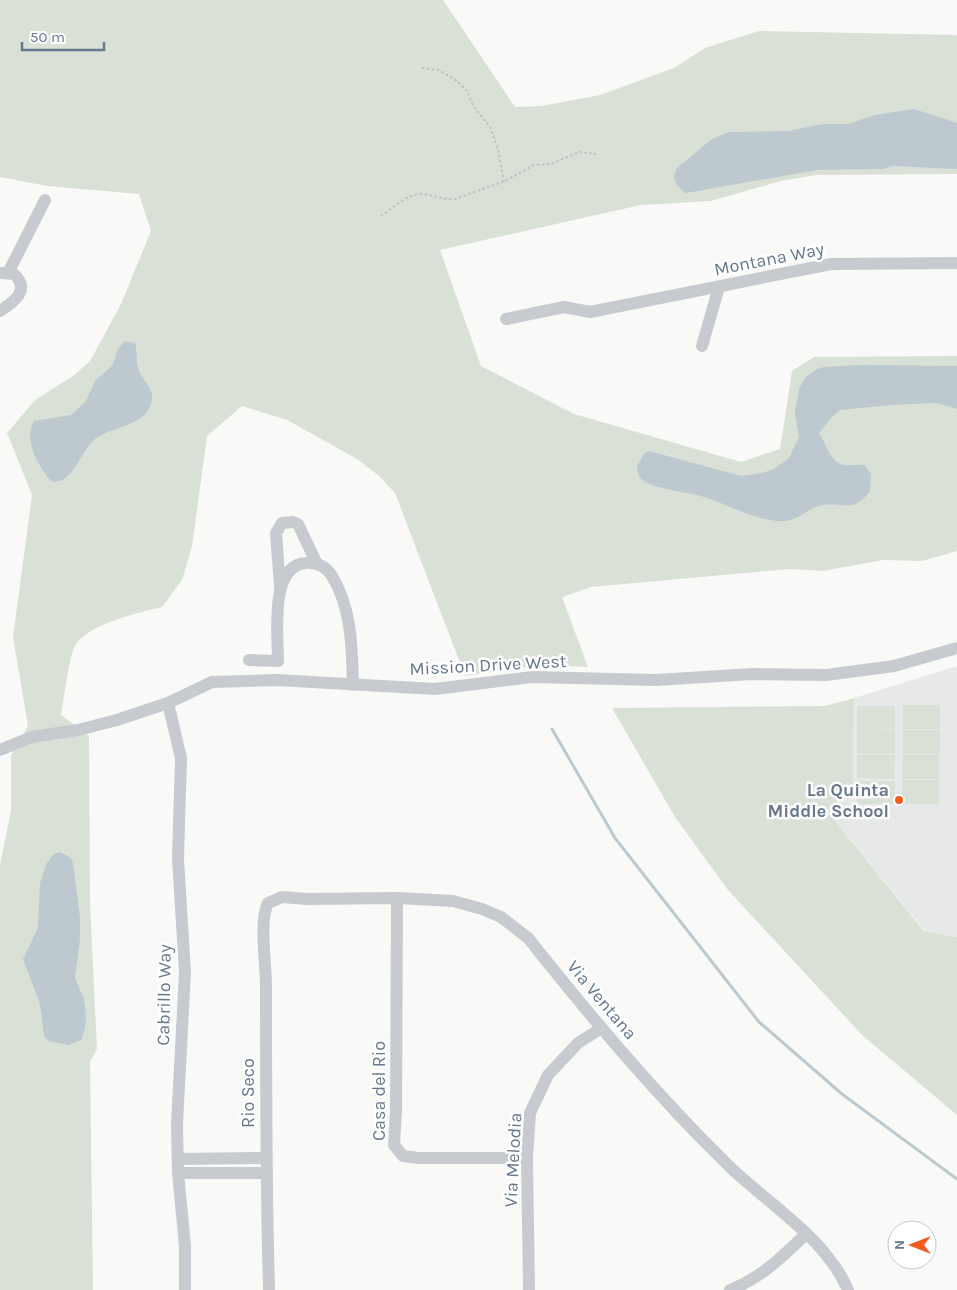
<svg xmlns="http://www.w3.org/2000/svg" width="957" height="1290" viewBox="0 0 957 1290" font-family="Karla,sans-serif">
  <rect width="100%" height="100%" fill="#f9faf7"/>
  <!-- built -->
  <path fill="#e7e9e8" d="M957,666V937L925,931L827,811L853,789L854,698Z"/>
  <!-- green -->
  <g fill="#d9e0d6">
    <path d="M0,0H443L515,107L541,106L600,95L674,68L705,48L759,31L957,35V174L816,175L781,181L711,201L641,205L440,250L481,366L574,414L741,462L780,449L792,371L814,357L957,356V551L922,561L883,560L823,571L790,569L591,587L562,597L588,667L542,665L465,676L395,493L379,476L357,459L287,420L242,406L207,436L192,546L182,580L162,607C138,613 89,623 75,646C70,653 63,703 61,715L89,736L90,904L97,1049L90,1062L93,1290H0V865L11,811V755L28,726L13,637L32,495L7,433L35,400L73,376L90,361L121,304L151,231L139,194L47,186L0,177Z"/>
    <path d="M854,698L853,789L827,811L924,931L957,937V1115L862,1035L728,890L675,817L612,708L825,706Z"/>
    <rect x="903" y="705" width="37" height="24"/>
    <path d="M857,706H895V729H864L895,730V754H857Z"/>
    <rect x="903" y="730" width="37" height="24"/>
    <path d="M857,755H895L894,779L857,778Z"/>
    <path d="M903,755H939V779H902Z"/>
    <rect x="902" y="780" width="37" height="24"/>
    <path d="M857,781H895L894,804H857Z"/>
  </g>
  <!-- water -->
  <g fill="#bdc9cf">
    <path d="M914,109L957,123V169L892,166L884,169L817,170L686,193C676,187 670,177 678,167L712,139L729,132L789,131L822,124H848L875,115Z"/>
    <path d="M125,341L135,343C138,353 135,363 140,373C144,381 154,390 152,400C148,426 112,426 95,439C81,450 72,487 51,481C38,466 23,439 34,421L71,415L86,401L95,381L112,366L118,349Z"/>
    <path d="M863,365L957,366V409L936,403L891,405L840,410L833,416L819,433C826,444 831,463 844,465C851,466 858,464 865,465L871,474L870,491C852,515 844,501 822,505C804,509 799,523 777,521C750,518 729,505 704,497C685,491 663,491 645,482C639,478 637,472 637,466L644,454L649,451L741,476L762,473L774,469L789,458L799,437L795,413L799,389L805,378L817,369L824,367Z"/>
    <path d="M59,852L70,857L73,863L80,917V939L75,978L84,999L86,1015L85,1029L81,1040L68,1045L49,1041L44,1036L40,1004L23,959L38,928L40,883L47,863L53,855Z"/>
  </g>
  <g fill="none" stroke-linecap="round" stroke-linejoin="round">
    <!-- stream -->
    <path stroke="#bdc9cf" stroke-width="3" d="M552,729L615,838L759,1022L842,1094L957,1179"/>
    <!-- path -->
    <g stroke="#bec1c4" stroke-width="2" stroke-dasharray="2.5 2.5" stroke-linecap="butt">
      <path d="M422,68L439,70L457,81L467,91L473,106L490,127L498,149L504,182"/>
      <path d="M381,216C393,208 409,192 424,194C436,196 444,200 456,199L507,180L534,165L551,164L579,152L596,154"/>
    </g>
    <!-- minor -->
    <g stroke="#c7cbcf" stroke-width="12">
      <path d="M8,273L45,200"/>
      <path d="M0,311C14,302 31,290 14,274L1,273"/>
      <path d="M506,319L564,307L590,312L831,264L957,263"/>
      <path d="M702,346L719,287"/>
      <path d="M280,587L276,533L282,523L293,522L298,524L317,564"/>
      <path d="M249,660L278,661C278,636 269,565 306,563C317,562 326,567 332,576C352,609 352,648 353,685"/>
      <path d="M168,703L181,758L178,859L185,972L177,1124L178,1173L185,1246V1290"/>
      <path d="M0,750L32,737L78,730L117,720L168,703L212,682L277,680L435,689L532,677L656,680L752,674L826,675L894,666L957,648"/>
      <path d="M397,898L396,1111L394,1145L403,1156L418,1158H527"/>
      <path d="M178,1159L266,1158"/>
      <path d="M178,1173H266"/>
      <path d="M269,1290C266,1188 266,1087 266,986C266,964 259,921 268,903L282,897L307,899L397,898L453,901L482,909L501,917L528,938C591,1017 656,1095 729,1166C768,1204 826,1238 848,1290"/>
      <path d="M529,1290L527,1158L530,1113L548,1075L578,1043L600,1029"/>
      <path d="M730,1290C761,1278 782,1257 806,1234"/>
    </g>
  </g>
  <!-- markers -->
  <circle fill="#f25d1f" stroke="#fff" stroke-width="2" cx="899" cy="800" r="5"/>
  <g text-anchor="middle" stroke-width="5" stroke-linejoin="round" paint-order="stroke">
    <!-- street labels -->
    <g font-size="18" fill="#66788b" stroke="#fff">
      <text transform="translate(769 259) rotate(-11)" y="6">Montana Way</text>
      <text transform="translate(488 665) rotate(-3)" y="6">Mission Drive West</text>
      <text transform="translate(164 995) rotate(-89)" y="6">Cabrillo Way</text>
      <text transform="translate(602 1000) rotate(50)" y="6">Via Ventana</text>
      <text transform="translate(379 1091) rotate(-90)" y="6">Casa del Rio</text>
      <text transform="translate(248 1093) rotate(-90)" y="6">Rio Seco</text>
      <text transform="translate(513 1160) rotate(-87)" y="6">Via Melodia</text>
    </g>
    <!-- poi labels -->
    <g font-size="18" font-weight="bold" fill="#66788b" stroke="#fff" text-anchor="end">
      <text x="889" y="796">La Quinta<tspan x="889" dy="21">Middle School</tspan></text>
    </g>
  </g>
  <!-- north arrow -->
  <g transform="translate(912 1245) rotate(270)"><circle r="24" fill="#ffffff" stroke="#c2c9d1"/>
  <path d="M0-4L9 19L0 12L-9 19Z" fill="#f25d1f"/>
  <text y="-8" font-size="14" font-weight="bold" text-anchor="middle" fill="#66788b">N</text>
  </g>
  <!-- scale -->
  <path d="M22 42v8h82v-8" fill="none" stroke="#66788b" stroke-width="2.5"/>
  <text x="30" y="42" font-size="15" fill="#66788b" stroke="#ffffff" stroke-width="4" paint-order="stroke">50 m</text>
</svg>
